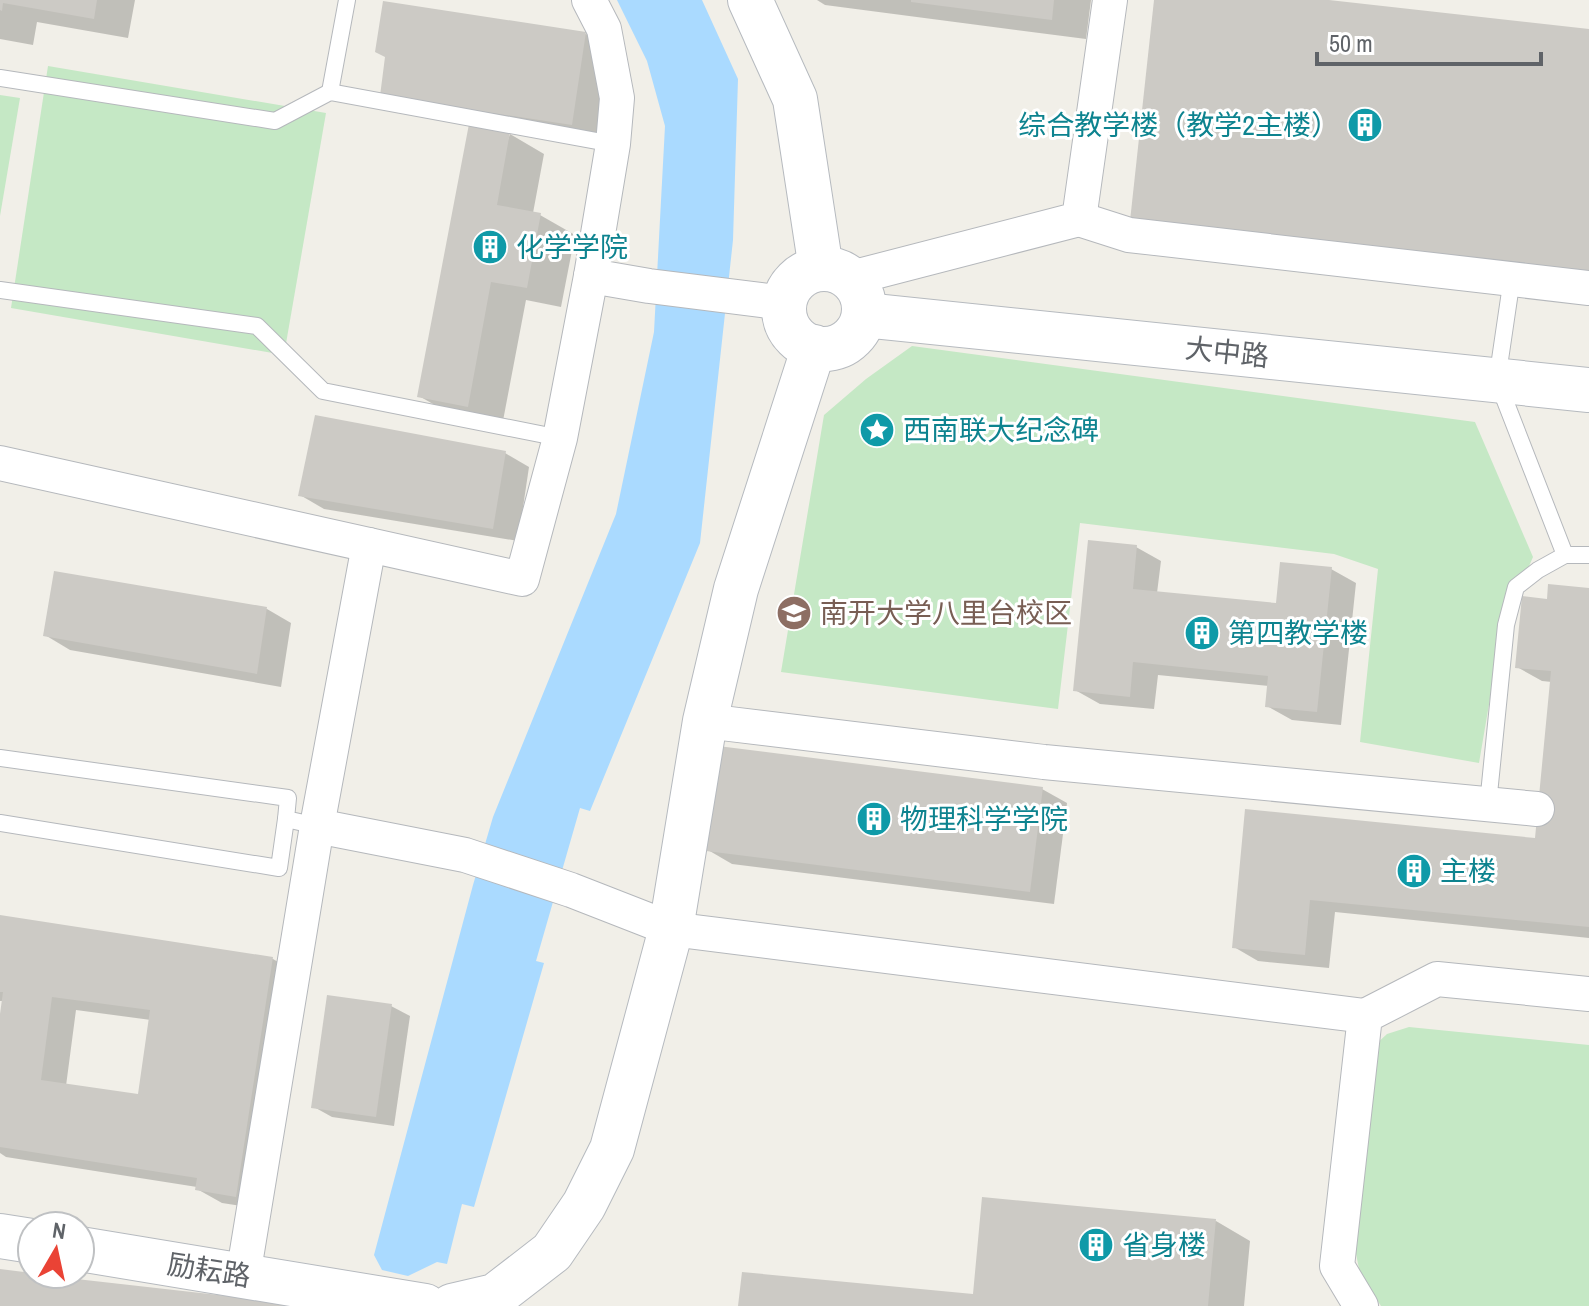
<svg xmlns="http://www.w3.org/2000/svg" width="1589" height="1306" viewBox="0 0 1589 1306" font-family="'Archivo Narrow','Noto Sans SC',sans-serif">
  <rect width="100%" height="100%" fill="#f1efe8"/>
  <!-- green -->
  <g fill="#c5e8c5">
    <path d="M48,66L326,113L284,355L11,308Z"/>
    <path d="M0,95L20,98L0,216Z"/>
    <path d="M912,346L1475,422L1533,557L1502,628L1479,763L1360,742L1378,569L1334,554L1080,523L1058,709L781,672L824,415L866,379Z"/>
    <path d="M1409,1027L1589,1045V1306H1381L1360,1274L1351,1228L1374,1046L1387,1034Z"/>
  </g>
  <!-- water -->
  <path fill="#aadaff" d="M617,0H702L738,79L733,240L700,543L590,811L580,808L536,961L544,963L474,1207L462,1204L447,1264L437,1262L408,1276L382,1270L374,1255L473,885L493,817L616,514L654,332L665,126L647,61Z"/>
  <!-- shadow -->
  <g fill="#0003" fill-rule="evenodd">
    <path d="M0,0H135L128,38L37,22L33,45L0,39Z"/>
    <path d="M817,0H1091L1086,39L825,5Z"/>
    <path d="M586,34L610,48L596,138L406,109L387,57Z"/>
    <path d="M510,134L544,154L533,213L540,215L575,235L561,307L526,300L502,426L454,416L419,396Z"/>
    <path d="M505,453L529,467L518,541L324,509L300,495Z"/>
    <path d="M1136,547L1161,561L1157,593L1278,605L1331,569L1356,583L1341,725L1292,720L1267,706L1269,686L1158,675L1154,709L1100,704L1075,690Z"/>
    <path d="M1589,590V938L1335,912L1329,968L1258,961L1234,947L1247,811L1537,840L1552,682L1542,681L1517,667L1549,601Z"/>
    <path d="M267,609L291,623L281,687L70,650L45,635Z"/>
    <path d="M1042,789L1067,803L1054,904L732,864L708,850Z"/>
    <path d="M0,917L273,959L297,973L260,1209L222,1203L197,1189V1187L6,1157L0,1153V1027L4,1001H0ZM76,1010L151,1020L140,1097L66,1086Z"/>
    <path d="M391,1006L410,1016L394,1126L332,1117L314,1107Z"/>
    <path d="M1216,1221L1250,1241L1244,1306H740L975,1296Z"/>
  </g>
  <!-- building -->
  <g fill="#cccac5" fill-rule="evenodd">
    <path d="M0,0H97L94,19L3,3L2,11L0,10Z"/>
    <path d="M911,0H1054L1052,20L911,2Z"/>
    <path d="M1154,0H1329L1589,29V276L1130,221Z"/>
    <path d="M383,1L586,32L572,125L380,96L385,57L375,52Z"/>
    <path d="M469,124L510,132L497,205L541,213L527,288L491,282L468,407L417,397Z"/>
    <path d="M315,415L506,451L493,529L298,496Z"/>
    <path d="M1088,540L1137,545L1133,589L1276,603L1280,562L1332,567L1317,712L1265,707L1268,676L1133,662L1130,697L1073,691Z"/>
    <path d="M54,571L267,607L257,674L43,636Z"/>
    <path d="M1548,584L1589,588V927L1310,900L1305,955L1232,948L1245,809L1535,838L1551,671L1515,668L1522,596L1547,599Z"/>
    <path d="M718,746L1043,787L1030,892L706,851Z"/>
    <path d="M0,915L273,957L236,1197L195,1190L197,1178L0,1147V1014L3,992H0ZM52,997L150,1010L138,1094L41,1080Z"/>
    <path d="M327,995L392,1004L376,1117L311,1108Z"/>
    <path d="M982,1197L1216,1219L1208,1306H738L742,1272L973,1294Z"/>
    <path d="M0,1269L32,1273V1274L289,1303L288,1306H0Z"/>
  </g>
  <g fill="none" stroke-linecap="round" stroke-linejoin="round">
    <defs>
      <g id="lane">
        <path d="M0,78L275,121L330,92L613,144"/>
        <path d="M330,92L347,0"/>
        <path d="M1512,278L1497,380L1565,555H1589"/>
        <path d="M0,290L257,326L323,391L560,438"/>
        <path d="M0,758L288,798L286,819L317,826"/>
        <path d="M1488,804L1506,625L1516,587L1538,570L1565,555"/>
        <path d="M0,823L279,868L286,819"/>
      </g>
      <g id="street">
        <path d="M1079,219L1129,235L1589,288"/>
        <path d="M591,276L649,286L784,303"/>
        <path d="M851,278L1079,219L1110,0"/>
        <path d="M0,463L522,579L560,438L591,276L613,144L617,98L604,29L589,0"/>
        <path d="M705,721L1044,762L1537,809"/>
        <path d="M317,826L465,855L571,890L671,929L1365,1016"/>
        <path d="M243,1276L317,826L369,545"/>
        <path d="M1361,1306L1337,1266L1365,1016L1437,979L1589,994"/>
      </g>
      <g id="secondary">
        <path d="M750,0L795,99L821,269"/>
        <circle cx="824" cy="309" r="40"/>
        <path d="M864,315L1589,390"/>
        <path d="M0,1236L32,1241"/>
        <path d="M80,1249L425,1306"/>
        <path d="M452,1306L495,1296L552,1252L584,1205L612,1149L671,929L705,721L736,589L814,347"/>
      </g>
    </defs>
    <!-- lane casing -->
    <use href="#lane" stroke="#b5b8bc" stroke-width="18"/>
    <!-- street casing -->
    <use href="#street" stroke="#b5b8bc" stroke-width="36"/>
    <!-- secondary casing -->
    <use href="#secondary" stroke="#b6babf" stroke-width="46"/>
    <!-- lane -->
    <use href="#lane" stroke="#fff" stroke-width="16"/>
    <!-- street -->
    <use href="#street" stroke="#fff" stroke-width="34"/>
    <!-- secondary -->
    <use href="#secondary" stroke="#fff" stroke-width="44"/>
  </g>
  <!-- icons -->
  <defs>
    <symbol id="building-disc" viewBox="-11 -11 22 22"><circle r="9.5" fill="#0f9aa8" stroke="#fff"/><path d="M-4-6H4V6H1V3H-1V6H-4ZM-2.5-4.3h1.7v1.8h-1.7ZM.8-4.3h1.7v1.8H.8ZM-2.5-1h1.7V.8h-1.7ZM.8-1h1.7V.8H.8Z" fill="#fff"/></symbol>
    <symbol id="sight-disc" viewBox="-11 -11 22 22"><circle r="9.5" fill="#0f9aa8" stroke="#fff"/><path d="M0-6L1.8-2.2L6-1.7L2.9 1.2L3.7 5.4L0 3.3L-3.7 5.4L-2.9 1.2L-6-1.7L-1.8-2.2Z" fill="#fff"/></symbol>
    <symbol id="university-disc" viewBox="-11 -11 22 22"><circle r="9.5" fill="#8d6e63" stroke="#fff"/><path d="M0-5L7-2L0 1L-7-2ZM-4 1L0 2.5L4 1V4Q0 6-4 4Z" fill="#fff"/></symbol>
  </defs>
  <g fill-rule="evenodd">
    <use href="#building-disc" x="1345" y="105" width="40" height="40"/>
    <use href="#building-disc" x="470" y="227" width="40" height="40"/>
    <use href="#sight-disc" x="857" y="410" width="40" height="40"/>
    <use href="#university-disc" x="774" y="593" width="40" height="40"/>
    <use href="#building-disc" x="1182" y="613" width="40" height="40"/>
    <use href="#building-disc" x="854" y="799" width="40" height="40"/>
    <use href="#building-disc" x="1394" y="851" width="40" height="40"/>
    <use href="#building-disc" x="1076" y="1225" width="40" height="40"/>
  </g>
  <g text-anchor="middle" stroke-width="6" stroke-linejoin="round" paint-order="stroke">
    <!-- culture labels -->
    <g font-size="28" fill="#0d838f" stroke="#fff" text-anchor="start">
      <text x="1339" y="135" text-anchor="end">综合教学楼（教学2主楼）</text>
      <text x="516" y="257">化学学院</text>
      <text x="903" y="440">西南联大纪念碑</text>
      <text x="1228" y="643">第四教学楼</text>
      <text x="900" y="829">物理科学学院</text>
      <text x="1440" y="881">主楼</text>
      <text x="1122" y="1255">省身楼</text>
    </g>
    <!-- street labels -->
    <g font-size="28" fill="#5f6368" stroke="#fff">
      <text transform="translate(1227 352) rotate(6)" y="10">大中路</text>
      <text transform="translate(209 1270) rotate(9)" y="10">励耘路</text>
    </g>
    <!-- education labels -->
    <g font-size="28" fill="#785e54" stroke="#fff" text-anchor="start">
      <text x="820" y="623">南开大学八里台校区</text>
    </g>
  </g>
  <!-- north arrow -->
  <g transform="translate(56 1250) rotate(9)"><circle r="38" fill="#ffffff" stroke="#bfc1c3" stroke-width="2"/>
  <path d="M0-6L14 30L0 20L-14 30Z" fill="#ea4335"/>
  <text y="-12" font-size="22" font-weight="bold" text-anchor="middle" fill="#5f6368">N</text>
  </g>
  <!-- scale -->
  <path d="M1317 52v12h224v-12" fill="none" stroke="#5f6368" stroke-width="4"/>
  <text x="1329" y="52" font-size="24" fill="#5f6368" stroke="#ffffff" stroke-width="6" paint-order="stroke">50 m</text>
</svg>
